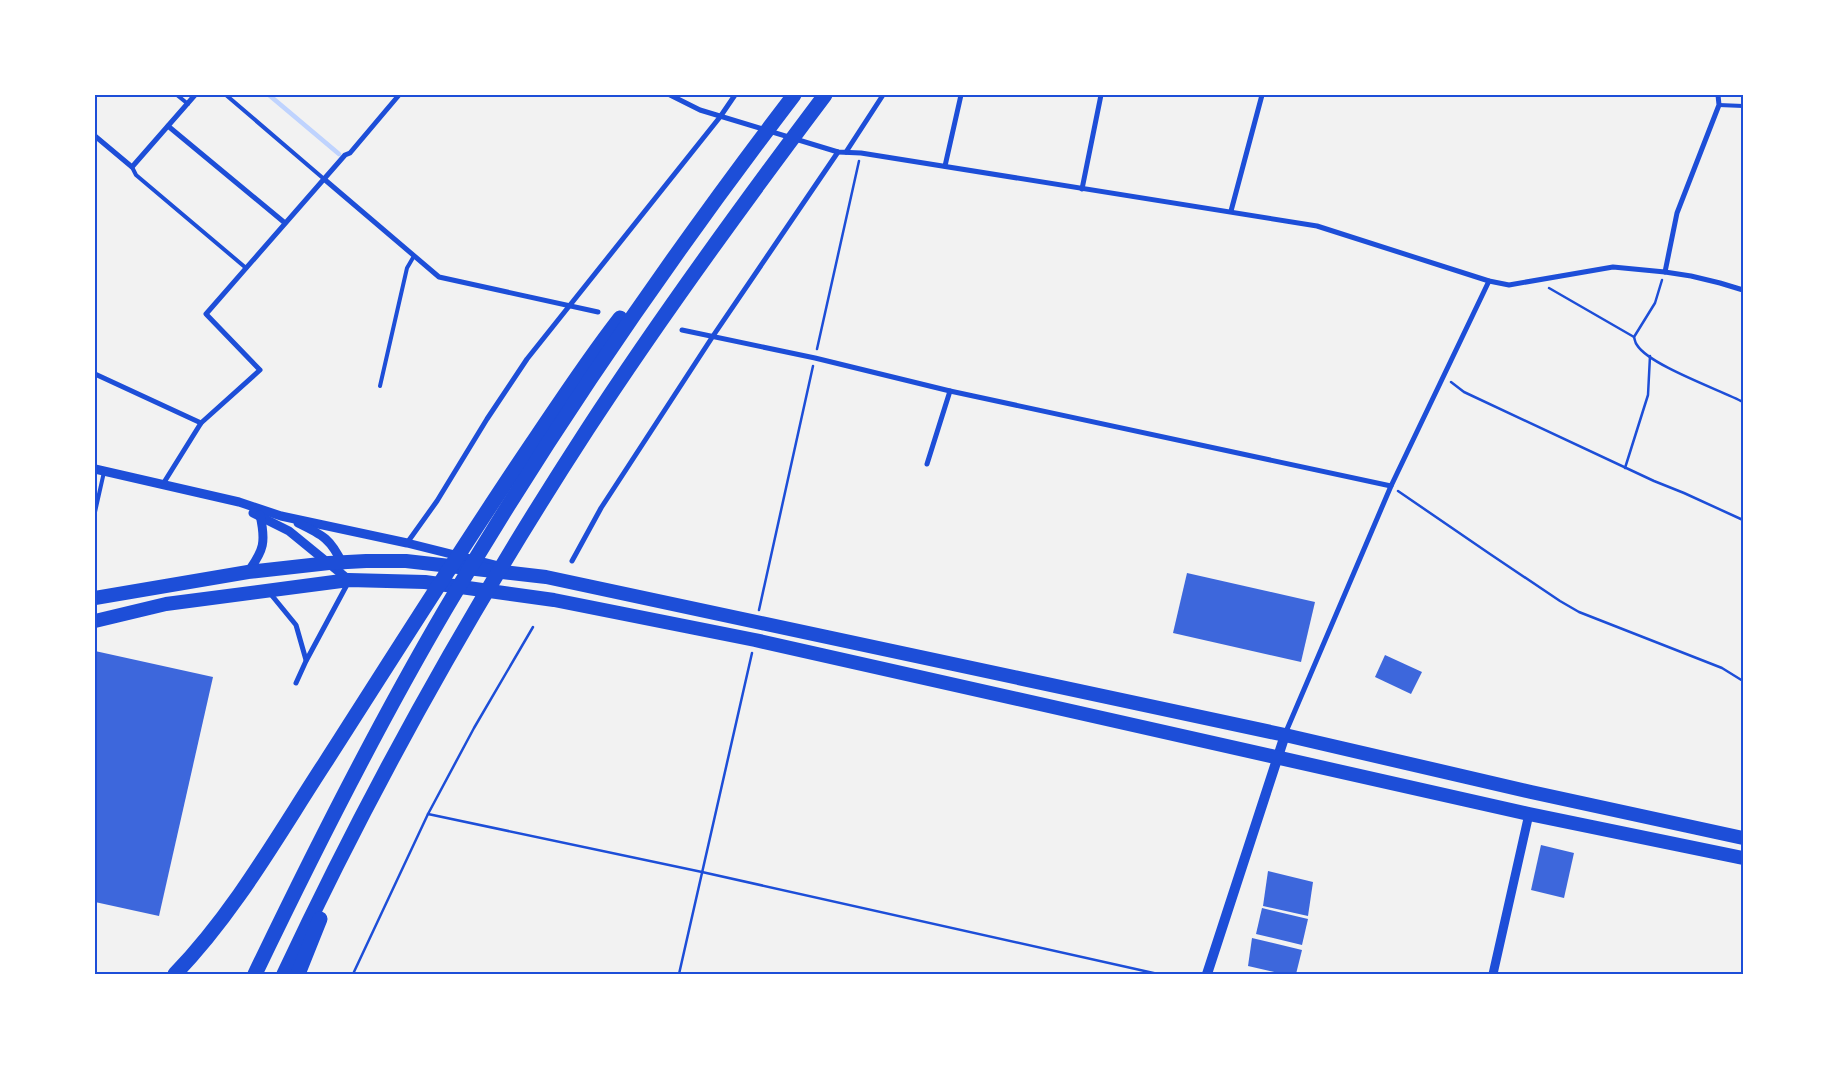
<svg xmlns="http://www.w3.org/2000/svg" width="1838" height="1069" viewBox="0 0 1838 1069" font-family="'Alegreya Sans',sans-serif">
  <rect width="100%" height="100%" fill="#f2f2f2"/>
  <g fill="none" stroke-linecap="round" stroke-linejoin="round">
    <!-- stream -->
    <path stroke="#bfd3fe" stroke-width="4.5" d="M269,95L339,154"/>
  </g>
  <!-- building -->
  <g fill="#3d67dc">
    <path d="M1187,573L1315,602L1301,662L1173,633Z"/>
    <path d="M95,651L213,677L159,916L95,902Z"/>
    <path d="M1385,655L1422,672L1411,694L1375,677Z"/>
    <path d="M1541,845L1574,853L1564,898L1531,890Z"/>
    <path d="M1268,871L1313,882L1308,916L1263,906Z"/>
    <path d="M1262,908L1308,919L1302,945L1256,934Z"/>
    <path d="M1252,938L1302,950L1296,974H1283L1248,966Z"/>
  </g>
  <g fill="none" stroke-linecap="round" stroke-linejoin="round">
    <!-- path -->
    <g stroke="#1d4ed8" stroke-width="2.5">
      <path d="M1662,280L1655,303L1634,337C1635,340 1635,343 1637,345C1649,365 1720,390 1743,402"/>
      <path d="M1549,288L1634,337"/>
      <path d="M817,349L859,161"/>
      <path d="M1451,382L1464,392L1654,481L1684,493L1743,520"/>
      <path d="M1625,468L1648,395L1650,356"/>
      <path d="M1398,491L1490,554L1560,601L1579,612L1722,668L1743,681"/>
      <path d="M759,610L813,366"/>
      <path d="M428,814L702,872L1158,974"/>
      <path d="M353,974L428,814L474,728L533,627"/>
      <path d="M679,974L752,653"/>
    </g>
    <!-- service -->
    <g stroke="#1d4ed8" stroke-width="4">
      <path d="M177,95L188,104"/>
      <path d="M226,95L324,179"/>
      <path d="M1719,105L1743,106"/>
      <path d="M132,167L136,175L246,268"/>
      <path d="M380,386L407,268L414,256"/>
      <path d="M95,512L104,472"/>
    </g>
    <!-- minor -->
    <g stroke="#1d4ed8" stroke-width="5">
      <path d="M670,95L700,110L838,152L861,153L1317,226L1489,281L1509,285L1613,267L1665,272L1691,276L1720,283L1743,290"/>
      <path d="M168,126L285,223"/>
      <path d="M95,136L132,167L195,95"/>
      <path d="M846,152L883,95"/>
      <path d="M945,166L961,95"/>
      <path d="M324,179L439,277L598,312"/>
      <path d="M1082,189L1101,95"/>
      <path d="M1231,211L1262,95"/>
      <path d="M1665,272L1677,213L1719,105L1718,95"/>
      <path d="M682,330L815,358L950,391L1391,486"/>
      <path d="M95,374L201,423"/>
      <path d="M927,464L950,391"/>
      <path d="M163,484L201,423L260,370L206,314L345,155L350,153L399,95"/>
      <path d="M407,543L437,501L487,419L527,359L720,117L735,95"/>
      <path d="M572,561L601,508L713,336L838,152"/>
      <path d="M269,592L296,625L306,660"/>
      <path d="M296,683L306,661L349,581"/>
      <path d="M1285,734L1391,486L1489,281"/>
    </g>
    <!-- tertiary -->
    <g stroke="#1d4ed8" stroke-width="9">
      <path d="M95,469L239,502L281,516L407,543L503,567"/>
      <path d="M253,513L289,531L349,580"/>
      <path d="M298,523C323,535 331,539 343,565"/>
      <path d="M248,572C264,550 266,542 260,515"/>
      <path d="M1493,974L1529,814"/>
    </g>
    <!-- secondary -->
    <path stroke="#1d4ed8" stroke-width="10" d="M1207,974L1285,735"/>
    <!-- trunk -->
    <g stroke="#1d4ed8" stroke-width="14">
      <path d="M95,598L248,572L329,563L366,561H406L546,577L1285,735L1531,792L1743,838"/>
      <path d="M95,621L166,604L349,580L425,582L554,600L755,640L1529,814L1743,858"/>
    </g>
    <!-- motorway -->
    <g stroke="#1d4ed8" stroke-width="15">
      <path d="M175,974C235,912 278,835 325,763C393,657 460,550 531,445C560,402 588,359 620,318"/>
      <path d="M255,974C314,851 376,728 445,610C550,431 668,260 794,95"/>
      <path d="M284,974C372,786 474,604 587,430C662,315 743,204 825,95"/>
      <path d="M298,974L320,919"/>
    </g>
  </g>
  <!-- border -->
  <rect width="1838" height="1069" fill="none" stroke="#ffffff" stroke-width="192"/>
  <rect x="96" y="96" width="1646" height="877" fill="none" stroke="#1d4ed8" stroke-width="2"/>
</svg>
